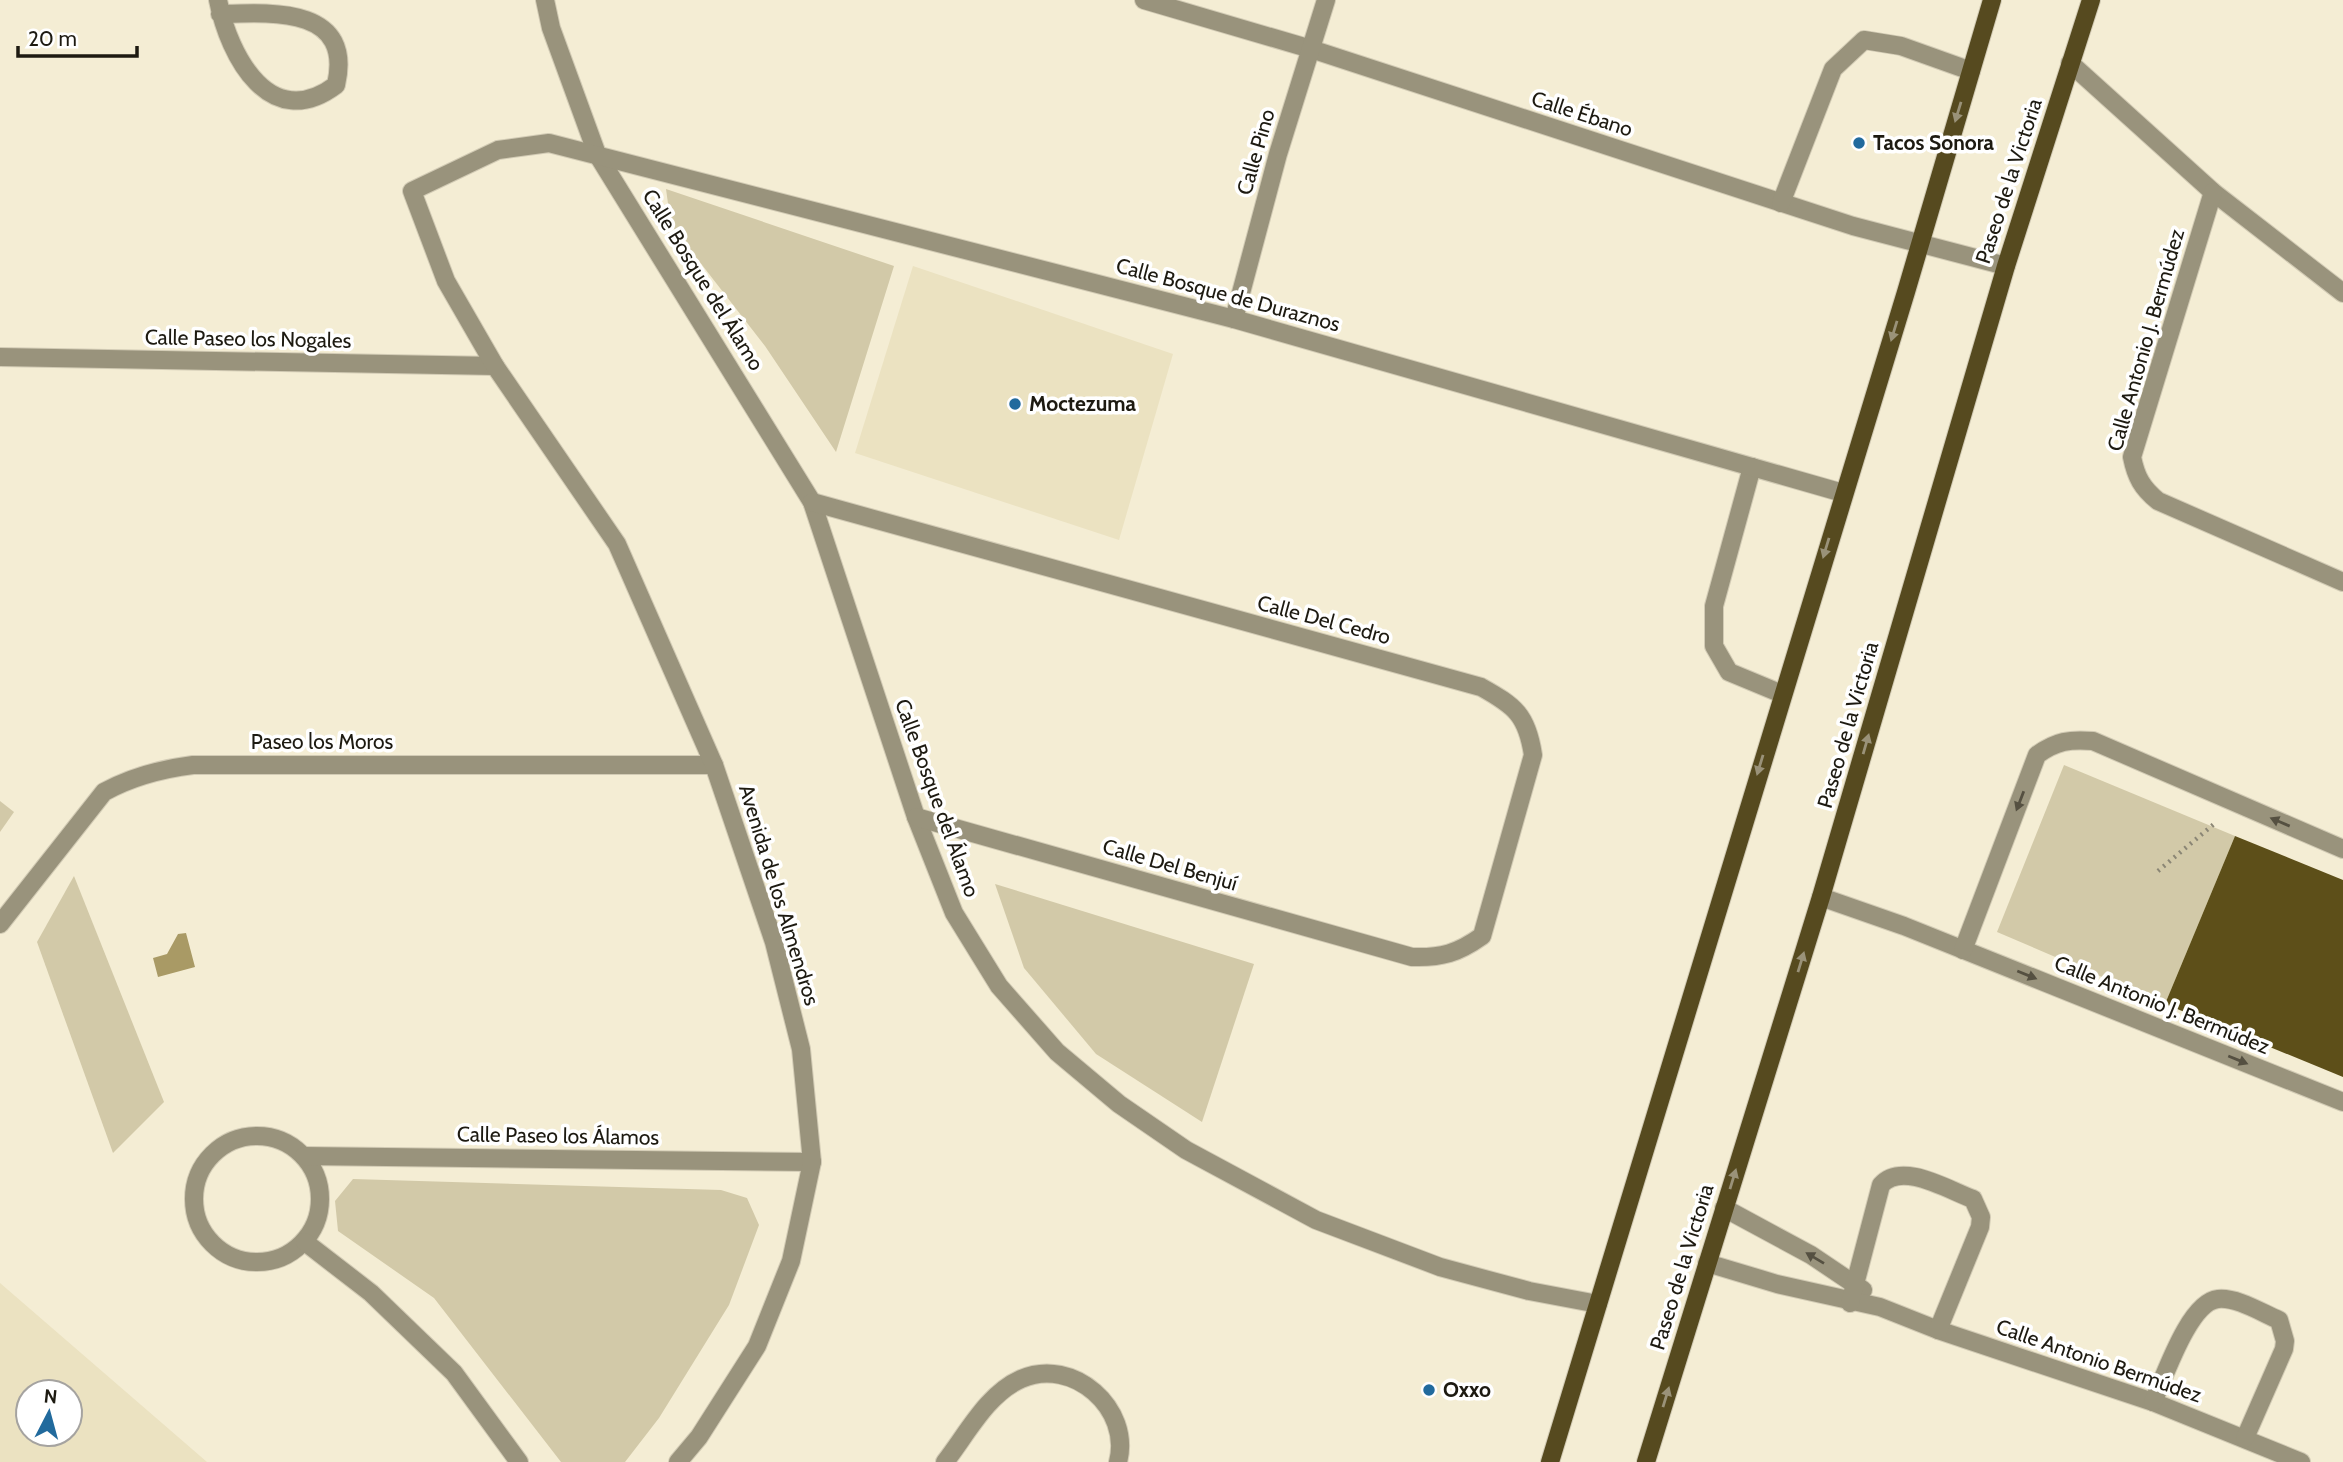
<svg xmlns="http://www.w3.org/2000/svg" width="2343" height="1462" viewBox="0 0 2343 1462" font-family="Cabin,sans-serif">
  <rect width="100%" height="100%" fill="#f4edd4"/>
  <!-- built -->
  <g fill="#ebe2c1" fill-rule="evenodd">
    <path d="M913,266L1173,354L1119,540L855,453Z"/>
    <path d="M0,1283L207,1462H0ZM70,1392V1434H28V1392Z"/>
  </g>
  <!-- green -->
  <g fill="#d2c9a8">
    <path d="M666,189L894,266L836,452L765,346L671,225Z"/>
    <path d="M2064,765L2235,836L2165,1004L1997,932Z"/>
    <path d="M0,801L14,812L0,832Z"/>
    <path d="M74,876L164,1102L113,1153L37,942Z"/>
    <path d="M995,884L1254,964L1202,1122L1096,1054L1024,968Z"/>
    <path d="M353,1179L721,1190L747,1198L759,1225L729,1305L659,1418L625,1462H561L434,1298L338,1231L335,1201Z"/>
  </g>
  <!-- water -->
  <path fill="#a99a65" d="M186,933L195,967L158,977L153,958L167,954L178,934Z"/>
  <!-- building -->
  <path fill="#5d4f19" d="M2235,836L2343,880V1077L2165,1004Z"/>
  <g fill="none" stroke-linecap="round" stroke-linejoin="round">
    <defs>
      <g id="minor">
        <path d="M218,0C229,57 271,134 336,85C354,7 273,12 220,14"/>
        <path d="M545,0L551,28L597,154L812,502L916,817L954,913L999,986L1057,1052L1119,1104L1186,1150L1316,1220L1440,1267L1529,1291L1598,1304"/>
        <path d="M1144,0L1311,49L1853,226L2006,266"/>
        <path d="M2070,63L2213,192L2343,293"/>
        <path d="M2213,192L2132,457C2136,477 2142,488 2158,501L2343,582"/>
        <path d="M1781,203L1833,69L1864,40L1901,46L1971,71"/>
        <path d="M1234,319L1278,154L1326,0"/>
        <path d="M0,357L495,366"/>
        <path d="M1752,467L1714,606V646L1729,672L1782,694"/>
        <path d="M812,502L1481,687C1515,706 1527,715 1533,755L1482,936C1458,953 1442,958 1412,957L916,817"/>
        <path d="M1821,897L1904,926L2343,1102"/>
        <path d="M0,924L104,792C133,776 161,769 193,765H714"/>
        <path d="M1963,950L2037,755C2056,741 2070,739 2093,741L2343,849"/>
        <circle cx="257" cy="1199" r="63"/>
        <path d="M304,1156L812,1162"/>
        <path d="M1724,1208L1811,1255L1863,1290"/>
        <path d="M305,1242L371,1293L454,1373L519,1462"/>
        <path d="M1707,1263L1777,1284L1880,1307L1938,1330L2153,1402L2301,1462"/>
        <path d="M1850,1303L1881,1185C1902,1161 1948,1190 1973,1199L1981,1217L1980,1227L1938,1330"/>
        <path d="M2153,1402C2165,1376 2189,1302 2218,1299C2237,1297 2262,1313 2279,1320L2285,1341L2284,1349L2245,1438"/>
        <path d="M678,1462L699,1437L757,1346L791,1261L812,1162L801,1049L774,942L714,765L617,544L495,366L446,281L412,191L498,150L549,143L1234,319L1843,493"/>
        <path d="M945,1462C967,1434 987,1394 1021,1379C1073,1356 1132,1409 1118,1462"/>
      </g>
      <g id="major">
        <path d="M1550,1462L1906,292L1992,0"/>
        <path d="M1646,1462L1821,897L2006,266L2091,0"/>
      </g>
    </defs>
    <!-- minor casing -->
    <use href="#minor" stroke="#d2cbb5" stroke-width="20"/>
    <!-- major casing -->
    <use href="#major" stroke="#d2cbb5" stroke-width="20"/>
    <!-- path -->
    <path stroke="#8b8675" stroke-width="4.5" stroke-dasharray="2 5" stroke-linecap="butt" d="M2158,871L2214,824"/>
    <!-- minor -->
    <use href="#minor" stroke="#99937c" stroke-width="18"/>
    <!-- major -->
    <use href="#major" stroke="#564a1f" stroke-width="18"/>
  </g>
  <!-- one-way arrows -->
  <defs><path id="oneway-solid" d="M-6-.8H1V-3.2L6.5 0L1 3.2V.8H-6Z" transform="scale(1.75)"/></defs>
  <g fill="#9a9279">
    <use href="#oneway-solid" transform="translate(1958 112) rotate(107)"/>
    <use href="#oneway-solid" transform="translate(1894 331) rotate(107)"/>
    <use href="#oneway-solid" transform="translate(1826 548) rotate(107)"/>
    <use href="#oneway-solid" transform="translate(1866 744) rotate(-74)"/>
    <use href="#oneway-solid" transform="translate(1760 765) rotate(107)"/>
    <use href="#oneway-solid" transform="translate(1801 962) rotate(-73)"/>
    <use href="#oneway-solid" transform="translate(1733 1179) rotate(-73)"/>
    <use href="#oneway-solid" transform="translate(1666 1397) rotate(-73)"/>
  </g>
  <g fill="#555041">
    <use href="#oneway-solid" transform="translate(2020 801) rotate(111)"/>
    <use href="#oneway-solid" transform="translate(2280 822) rotate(-157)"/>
    <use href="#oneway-solid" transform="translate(2027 975) rotate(22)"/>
    <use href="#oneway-solid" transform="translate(2238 1060) rotate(22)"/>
    <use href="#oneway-solid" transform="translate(1815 1258) rotate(-149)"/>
  </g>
  <!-- markers -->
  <g fill="#216a9d" stroke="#fff" stroke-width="2.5">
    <circle cx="1859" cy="143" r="7"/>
    <circle cx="1015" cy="404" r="7"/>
    <circle cx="1429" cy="1390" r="7"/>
  </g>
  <g text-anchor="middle" stroke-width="7" stroke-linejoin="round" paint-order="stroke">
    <!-- street labels -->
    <g font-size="21" fill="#1d1a11" stroke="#fff">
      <text transform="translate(1582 114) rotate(18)" y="7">Calle Ébano</text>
      <text transform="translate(1256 152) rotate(-74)" y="7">Calle Pino</text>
      <text transform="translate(2009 181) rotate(-72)" y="7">Paseo de la Victoria</text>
      <text transform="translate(703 280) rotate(58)" y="7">Calle Bosque del Álamo</text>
      <text transform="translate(1228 295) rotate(15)" y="7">Calle Bosque de Duraznos</text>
      <text transform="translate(248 339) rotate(1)" y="7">Calle Paseo los Nogales</text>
      <text transform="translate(2146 340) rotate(-74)" y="7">Calle Antonio J. Bermúdez</text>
      <text transform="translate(1324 620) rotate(15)" y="7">Calle Del Cedro</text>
      <text transform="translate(1848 725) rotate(-74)" y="7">Paseo de la Victoria</text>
      <text x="322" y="749">Paseo los Moros</text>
      <text transform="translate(937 798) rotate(70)" y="7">Calle Bosque del Álamo</text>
      <text transform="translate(1170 865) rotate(16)" y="7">Calle Del Benjuí</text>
      <text transform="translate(779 895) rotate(73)" y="7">Avenida de los Almendros</text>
      <text transform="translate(2162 1005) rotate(22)" y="7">Calle Antonio J. Bermúdez</text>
      <text transform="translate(558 1136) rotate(1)" y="7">Calle Paseo los Álamos</text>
      <text transform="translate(1682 1267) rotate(-73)" y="7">Paseo de la Victoria</text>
      <text transform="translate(2099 1361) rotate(19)" y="7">Calle Antonio Bermúdez</text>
    </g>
    <!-- poi labels -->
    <g font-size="21" font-weight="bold" fill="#1d1a11" stroke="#fff" text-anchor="start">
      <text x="1873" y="150">Tacos Sonora</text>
      <text x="1029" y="411">Moctezuma</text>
      <text x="1443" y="1397">Oxxo</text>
    </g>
  </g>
  <!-- north arrow -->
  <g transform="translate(49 1413) rotate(6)"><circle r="33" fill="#ffffff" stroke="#a5a3a0" stroke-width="2"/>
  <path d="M0-5L12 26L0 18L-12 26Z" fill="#216a9d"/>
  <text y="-10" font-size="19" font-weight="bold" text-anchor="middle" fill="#1d1a11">N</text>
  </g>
  <!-- scale -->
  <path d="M18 46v10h119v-10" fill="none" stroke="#1d1a11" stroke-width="3.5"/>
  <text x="28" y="46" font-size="21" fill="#1d1a11" stroke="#ffffff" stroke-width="5" paint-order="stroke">20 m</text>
</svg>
